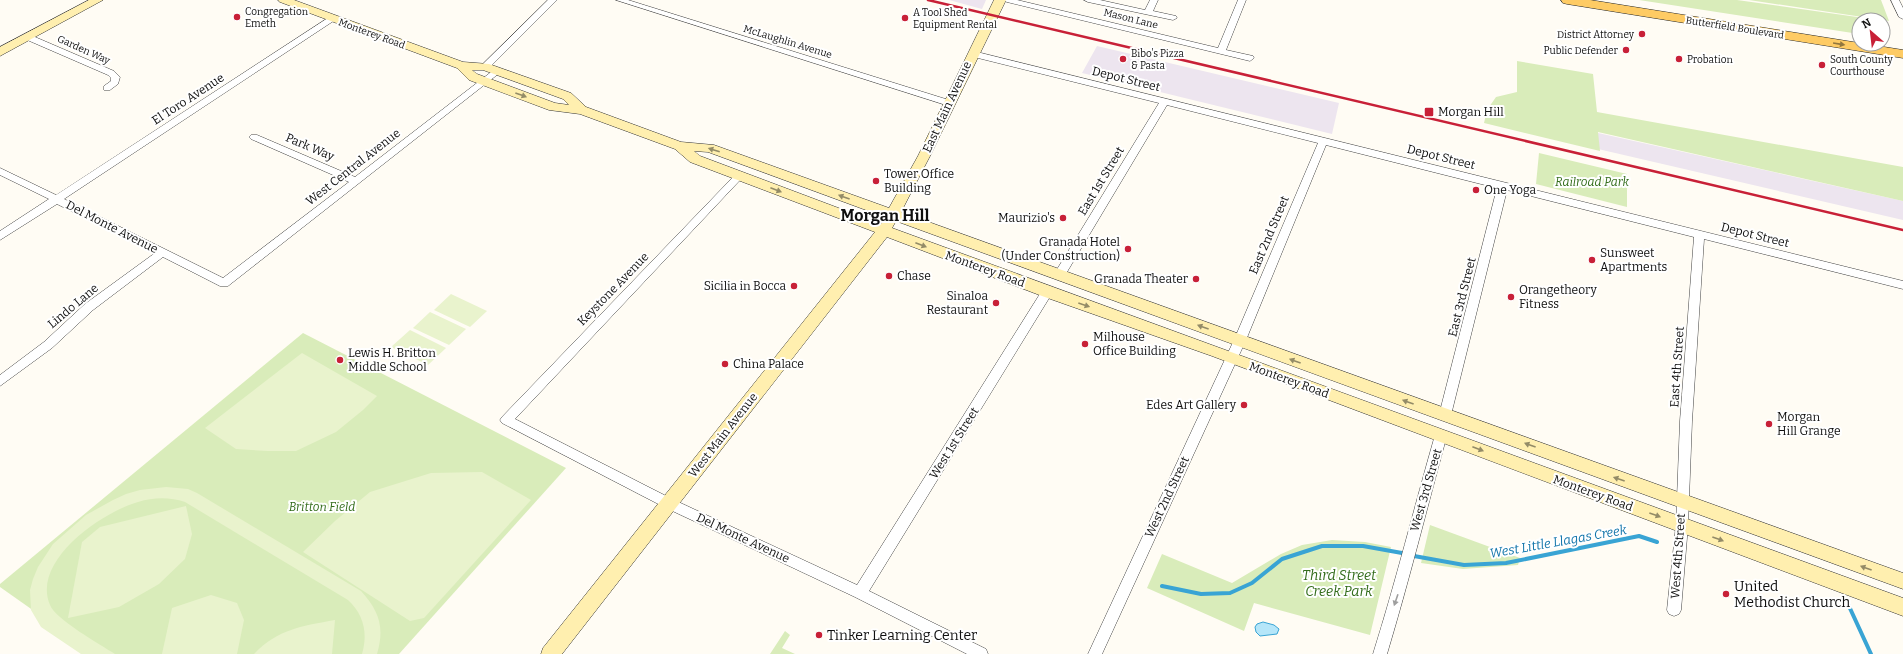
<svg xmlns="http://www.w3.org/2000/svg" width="1903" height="654" viewBox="0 0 1903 654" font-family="Bitter,serif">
  <rect width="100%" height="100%" fill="#fffcf4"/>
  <!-- industrial -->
  <g fill="#ede5ef">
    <path d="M949,0H986L982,9Z"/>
    <path d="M1097,46L1339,103L1332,134L1082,73Z"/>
    <path d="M1598,133L1903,201V220L1598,149Z"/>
  </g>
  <!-- green -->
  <g fill="#d9ecba">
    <path d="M1639,0H1737L1878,20H1859V34Z"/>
    <path d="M1749,0H1881L1889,21Z"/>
    <path d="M1517,61L1593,74L1597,112L1903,167V201L1598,132L1600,151L1484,123L1487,110L1496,97L1517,92Z"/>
    <path d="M1539,153L1627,174V207L1536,184Z"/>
    <path d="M303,333L566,468L399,654H95L0,587V584Z"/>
    <path d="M1430,525L1520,558L1518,565L1463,569L1421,563Z"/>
    <path d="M1332,540L1365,542L1391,547L1370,635L1254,603L1244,631L1147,588L1162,554L1232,583L1281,554L1302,545Z"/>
    <path d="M785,631L790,635L782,648L795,654H770Z"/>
  </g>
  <!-- pitch -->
  <g fill="#e9f3cd">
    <path d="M451,294L487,311L470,327L434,310Z"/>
    <path d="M430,312L466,329L449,345L413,328Z"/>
    <path d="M410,330L446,348L428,365L391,347Z"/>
    <path d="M302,353L377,396L363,410L336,432L296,451H268L236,449L205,428Z"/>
    <path d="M482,472L531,500L424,618L410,621L303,552L335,521L370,492L431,473Z"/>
    <path d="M166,487L188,489L197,493L361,591C379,611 385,627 377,654H362C368,633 364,615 348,600L185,502C170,497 154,497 138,502C102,512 31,561 50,605C55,619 101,645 115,654H81L41,627L31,610L30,590L33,579L38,567L53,544L86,515L113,500L126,494L140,490Z"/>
    <path d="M186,506L192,534L185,559L159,584L119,607L68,618L82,542L100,527Z"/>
    <path d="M211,595L237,603L244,620L237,654H162L172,608Z"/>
    <path d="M335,620L332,654H254C278,629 302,626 335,620Z"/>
  </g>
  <!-- water -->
  <path fill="#b5e6f9" stroke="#39a4d4" d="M1263,622L1274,625L1279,629L1277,634L1260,636L1256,632L1255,627L1257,624Z"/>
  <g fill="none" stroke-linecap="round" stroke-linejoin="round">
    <!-- stream -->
    <g stroke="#39a4d4" stroke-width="4">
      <path d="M1414,556L1464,565L1506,563L1639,536L1657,542"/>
      <path d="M1162,586L1201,594L1230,593L1252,583L1282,559L1322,546H1363L1402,553"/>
      <path d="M1848,604L1871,654"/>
    </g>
    <defs>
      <g id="street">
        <path d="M548,0H557L488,69H482V65Z"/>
        <path d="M616,0H628L952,101L954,103L952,105H946Z"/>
        <path d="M1003,0H1017L1218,48L1238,0H1246L1226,50L1253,56L1254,58L1250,61L1007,2Z"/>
        <path d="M1084,0H1100L1145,10L1150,0H1158L1153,11L1176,16L1177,18L1173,20L1088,2Z"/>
        <path d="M1891,0H1899L1903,8V19L1899,17Z"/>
        <path d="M331,16H337L338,18L64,199L223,278L349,182L251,139L249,137L251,135H257L355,177L495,69L498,68L502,71L228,286H220L163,257L93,310L52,348L0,386V375L44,342L85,304L155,253L57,204L0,240V231L49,199L0,175V168L56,195Z"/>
        <path d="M28,34L114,71L120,77L118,84L110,90H104V86L111,81V78L108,75L25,39L24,37Z"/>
        <path d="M973,51L1903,281V289L1704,239L1692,421L1688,525L1681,610L1679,614L1674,616L1669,614L1667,610L1676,525L1680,421L1694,237L1507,190L1451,415L1449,418L1445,420L1441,418L1439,415L1497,188L1326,145L1246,340L1102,654H1088L1234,340L1318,143L1167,105L1064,277L1060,278L1055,274L1056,271L1159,103L970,56L969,54Z"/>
        <path d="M739,173L742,174L744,176L742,178L515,419L672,499L857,585L1043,289H1051L1052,292L1051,295L869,591L986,649L988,654H967L855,597L664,507L502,423L500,420L502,417L736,174Z"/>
        <path d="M1441,430L1445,431L1447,435C1427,508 1409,581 1387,654H1373C1396,581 1414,508 1435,435L1437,431Z"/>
      </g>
      <g id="secondary">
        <path d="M89,0H103L0,56V47Z"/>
        <path d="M278,0H294L463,62L489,64L571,93L586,107L681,142L714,145L889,208L918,156L994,0H1006L930,156L901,212L1903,573V589L896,221L892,228L1903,598V616L1212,356L1042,296L887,237L562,654H541L543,648L875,232L690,162L675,149L580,114L549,110L469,80L457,68L280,2ZM472,70H483L563,99L569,105L555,103L477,74ZM694,151L708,152L885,217L881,224L700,156Z"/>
      </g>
      <path id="primary" d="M1561,0H1590L1903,50V58L1567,4L1563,3Z"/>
    </defs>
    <!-- street casing -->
    <use href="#street" stroke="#434343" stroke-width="1"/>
    <!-- secondary casing -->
    <use href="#secondary" stroke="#323232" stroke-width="1"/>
    <!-- primary casing -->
    <use href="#primary" stroke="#212121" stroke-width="1"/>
    <!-- street -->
    <use href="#street" fill="#fff" fill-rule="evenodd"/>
    <!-- secondary -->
    <use href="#secondary" fill="#ffefaf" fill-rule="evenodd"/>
    <!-- primary -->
    <use href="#primary" fill="#fecb64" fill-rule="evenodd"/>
    <!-- rail -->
    <path stroke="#c82037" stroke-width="2.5" d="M928,0L1903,230"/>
  </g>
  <!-- one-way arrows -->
  <defs><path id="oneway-solid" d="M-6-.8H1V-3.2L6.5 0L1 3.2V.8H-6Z"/></defs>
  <use fill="#93773e" href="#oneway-solid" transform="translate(1839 44) rotate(9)"/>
  <g fill="#938b67">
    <use href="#oneway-solid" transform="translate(521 95) rotate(20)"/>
    <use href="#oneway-solid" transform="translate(714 150) rotate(-163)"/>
    <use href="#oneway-solid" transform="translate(776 190) rotate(21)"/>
    <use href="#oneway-solid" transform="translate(844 197) rotate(-160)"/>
    <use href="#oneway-solid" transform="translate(921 245) rotate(21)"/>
    <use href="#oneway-solid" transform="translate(1084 305) rotate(19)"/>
    <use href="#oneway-solid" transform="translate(1203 327) rotate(-160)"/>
    <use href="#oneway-solid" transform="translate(1295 361) rotate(-160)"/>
    <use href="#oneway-solid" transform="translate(1408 402) rotate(-160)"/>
    <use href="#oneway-solid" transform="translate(1530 445) rotate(-160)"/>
    <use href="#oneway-solid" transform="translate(1478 449) rotate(21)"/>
    <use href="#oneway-solid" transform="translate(1619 479) rotate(-161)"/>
    <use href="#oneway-solid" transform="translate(1655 515) rotate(20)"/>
    <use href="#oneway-solid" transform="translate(1718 539) rotate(20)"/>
    <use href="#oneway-solid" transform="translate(1866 568) rotate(-160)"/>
  </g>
  <use fill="#9f9f9f" href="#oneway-solid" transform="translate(1396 600) rotate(109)"/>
  <!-- markers -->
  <g fill="#c82037" stroke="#fff" stroke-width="1.5">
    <circle cx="237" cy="17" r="4"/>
    <circle cx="905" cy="18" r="4"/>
    <circle cx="1642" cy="34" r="4"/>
    <circle cx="1626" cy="50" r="4"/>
    <circle cx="1123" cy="59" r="4"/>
    <circle cx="1679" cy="59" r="4"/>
    <circle cx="1822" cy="65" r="4"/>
    <rect x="1424" y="107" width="10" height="10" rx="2"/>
    <circle cx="876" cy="181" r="4"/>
    <circle cx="1476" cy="190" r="4"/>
    <circle cx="1063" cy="218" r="4"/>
    <circle cx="1128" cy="249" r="4"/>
    <circle cx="1592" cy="260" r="4"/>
    <circle cx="889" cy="276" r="4"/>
    <circle cx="1196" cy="279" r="4"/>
    <circle cx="794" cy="286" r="4"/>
    <circle cx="1511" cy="297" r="4"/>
    <circle cx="996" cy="303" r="4"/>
    <circle cx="1085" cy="344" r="4"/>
    <circle cx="340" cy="360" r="4"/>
    <circle cx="725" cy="364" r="4"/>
    <circle cx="1244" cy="405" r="4"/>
    <circle cx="1769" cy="424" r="4"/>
    <circle cx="1726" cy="594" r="4"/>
    <circle cx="819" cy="635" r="4"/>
  </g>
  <g text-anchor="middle" stroke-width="4" stroke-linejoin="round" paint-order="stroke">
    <!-- far-poi labels -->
    <g font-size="10" fill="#101010" stroke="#fff" text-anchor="start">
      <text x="245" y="15">Congregation<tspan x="245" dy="12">Emeth</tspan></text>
      <text x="913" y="16">A Tool Shed<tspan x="913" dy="12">Equipment Rental</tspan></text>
      <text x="1634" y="38" text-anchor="end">District Attorney</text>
      <text x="1618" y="54" text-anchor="end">Public Defender</text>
      <text x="1131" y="57">Bibo's Pizza<tspan x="1131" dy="12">&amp; Pasta</tspan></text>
      <text x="1687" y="63">Probation</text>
      <text x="1830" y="63">South County<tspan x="1830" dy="12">Courthouse</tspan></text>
    </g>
    <!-- far-street labels -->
    <g font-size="10" fill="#101010" stroke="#fff">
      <text transform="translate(1131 18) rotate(14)" y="4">Mason Lane</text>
      <text transform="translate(1735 27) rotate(9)" y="4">Butterfield Boulevard</text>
      <text transform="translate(372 33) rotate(20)" y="4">Monterey Road</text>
      <text transform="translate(788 41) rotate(17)" y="4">McLaughlin Avenue</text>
      <text transform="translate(84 49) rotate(24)" y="4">Garden Way</text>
    </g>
    <!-- street labels -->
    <g font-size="12" fill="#101010" stroke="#fff">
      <text transform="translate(1126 79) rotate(14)" y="4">Depot Street</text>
      <text transform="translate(188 99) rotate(-33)" y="4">El Toro Avenue</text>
      <text transform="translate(947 107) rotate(-65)" y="4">East Main Avenue</text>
      <text transform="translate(310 147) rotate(23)" y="4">Park Way</text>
      <text transform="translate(1441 157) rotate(14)" y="4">Depot Street</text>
      <text transform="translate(353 167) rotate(-38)" y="4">West Central Avenue</text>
      <text transform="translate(1101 181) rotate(-59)" y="4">East 1st Street</text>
      <text transform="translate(112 227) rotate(27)" y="4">Del Monte Avenue</text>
      <text transform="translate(1269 235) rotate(-67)" y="4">East 2nd Street</text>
      <text transform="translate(1755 235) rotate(14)" y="4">Depot Street</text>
      <text transform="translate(985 269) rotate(20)" y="4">Monterey Road</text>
      <text transform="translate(613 289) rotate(-46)" y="4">Keystone Avenue</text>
      <text transform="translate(1462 297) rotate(-76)" y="4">East 3rd Street</text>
      <text transform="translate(73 306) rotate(-40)" y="4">Lindo Lane</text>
      <text transform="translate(1677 367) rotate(-86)" y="4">East 4th Street</text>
      <text transform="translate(1289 380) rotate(20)" y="4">Monterey Road</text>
      <text transform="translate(723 435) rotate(-52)" y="4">West Main Avenue</text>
      <text transform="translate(954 443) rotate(-58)" y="4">West 1st Street</text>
      <text transform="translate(1426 490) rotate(-74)" y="4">West 3rd Street</text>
      <text transform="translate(1593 493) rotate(20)" y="4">Monterey Road</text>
      <text transform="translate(1167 497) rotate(-65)" y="4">West 2nd Street</text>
      <text transform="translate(743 538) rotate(25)" y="4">Del Monte Avenue</text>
      <text transform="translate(1678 556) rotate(-86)" y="4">West 4th Street</text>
    </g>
    <!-- poi labels -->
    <g font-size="12" fill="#101010" stroke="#fff" text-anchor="start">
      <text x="1438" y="116">Morgan Hill</text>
      <text x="884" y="178">Tower Office<tspan x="884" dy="14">Building</tspan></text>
      <text x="1484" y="194">One Yoga</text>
      <text x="1055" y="222" text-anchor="end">Maurizio's</text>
      <text x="1120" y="246" text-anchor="end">Granada Hotel<tspan x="1120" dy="14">(Under Construction)</tspan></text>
      <text x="1600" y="257">Sunsweet<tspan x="1600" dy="14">Apartments</tspan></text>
      <text x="897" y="280">Chase</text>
      <text x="1188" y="283" text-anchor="end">Granada Theater</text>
      <text x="786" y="290" text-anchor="end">Sicilia in Bocca</text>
      <text x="1519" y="294">Orangetheory<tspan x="1519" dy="14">Fitness</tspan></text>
      <text x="988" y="300" text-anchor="end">Sinaloa<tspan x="988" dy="14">Restaurant</tspan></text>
      <text x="1093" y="341">Milhouse<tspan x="1093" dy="14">Office Building</tspan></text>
      <text x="348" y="357">Lewis H. Britton<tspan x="348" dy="14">Middle School</tspan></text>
      <text x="733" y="368">China Palace</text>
      <text x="1236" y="409" text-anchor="end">Edes Art Gallery</text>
      <text x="1777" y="421">Morgan<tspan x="1777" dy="14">Hill Grange</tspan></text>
    </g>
    <!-- park labels -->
    <g font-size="12" font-style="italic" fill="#346d1c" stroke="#fff">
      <text x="1592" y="186">Railroad Park</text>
      <text x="322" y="511">Britton Field</text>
    </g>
    <!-- water labels -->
    <g font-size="13" font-style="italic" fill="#1275aa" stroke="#fff">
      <text transform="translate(1558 541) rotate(-10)" y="5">West Little Llagas Creek</text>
    </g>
    <!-- near-park labels -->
    <g font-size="14" font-style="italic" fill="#346d1c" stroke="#fff">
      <text x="1339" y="580">Third Street<tspan x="1339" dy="16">Creek Park</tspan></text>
    </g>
    <!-- near-poi labels -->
    <g font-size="14" fill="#101010" stroke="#fff" text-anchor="start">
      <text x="1734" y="591">United<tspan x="1734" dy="16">Methodist Church</tspan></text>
      <text x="827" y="640">Tinker Learning Center</text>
    </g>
    <!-- district labels -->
    <g font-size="16" font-weight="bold" fill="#101010" stroke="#fff">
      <text x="885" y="221">Morgan Hill</text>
    </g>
  </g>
  <!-- north arrow -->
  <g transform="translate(1871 32) rotate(332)"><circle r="19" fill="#ffffff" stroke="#9f9f9f"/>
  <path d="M0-3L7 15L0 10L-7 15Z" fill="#c82037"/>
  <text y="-6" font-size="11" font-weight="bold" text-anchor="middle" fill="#101010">N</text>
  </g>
</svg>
